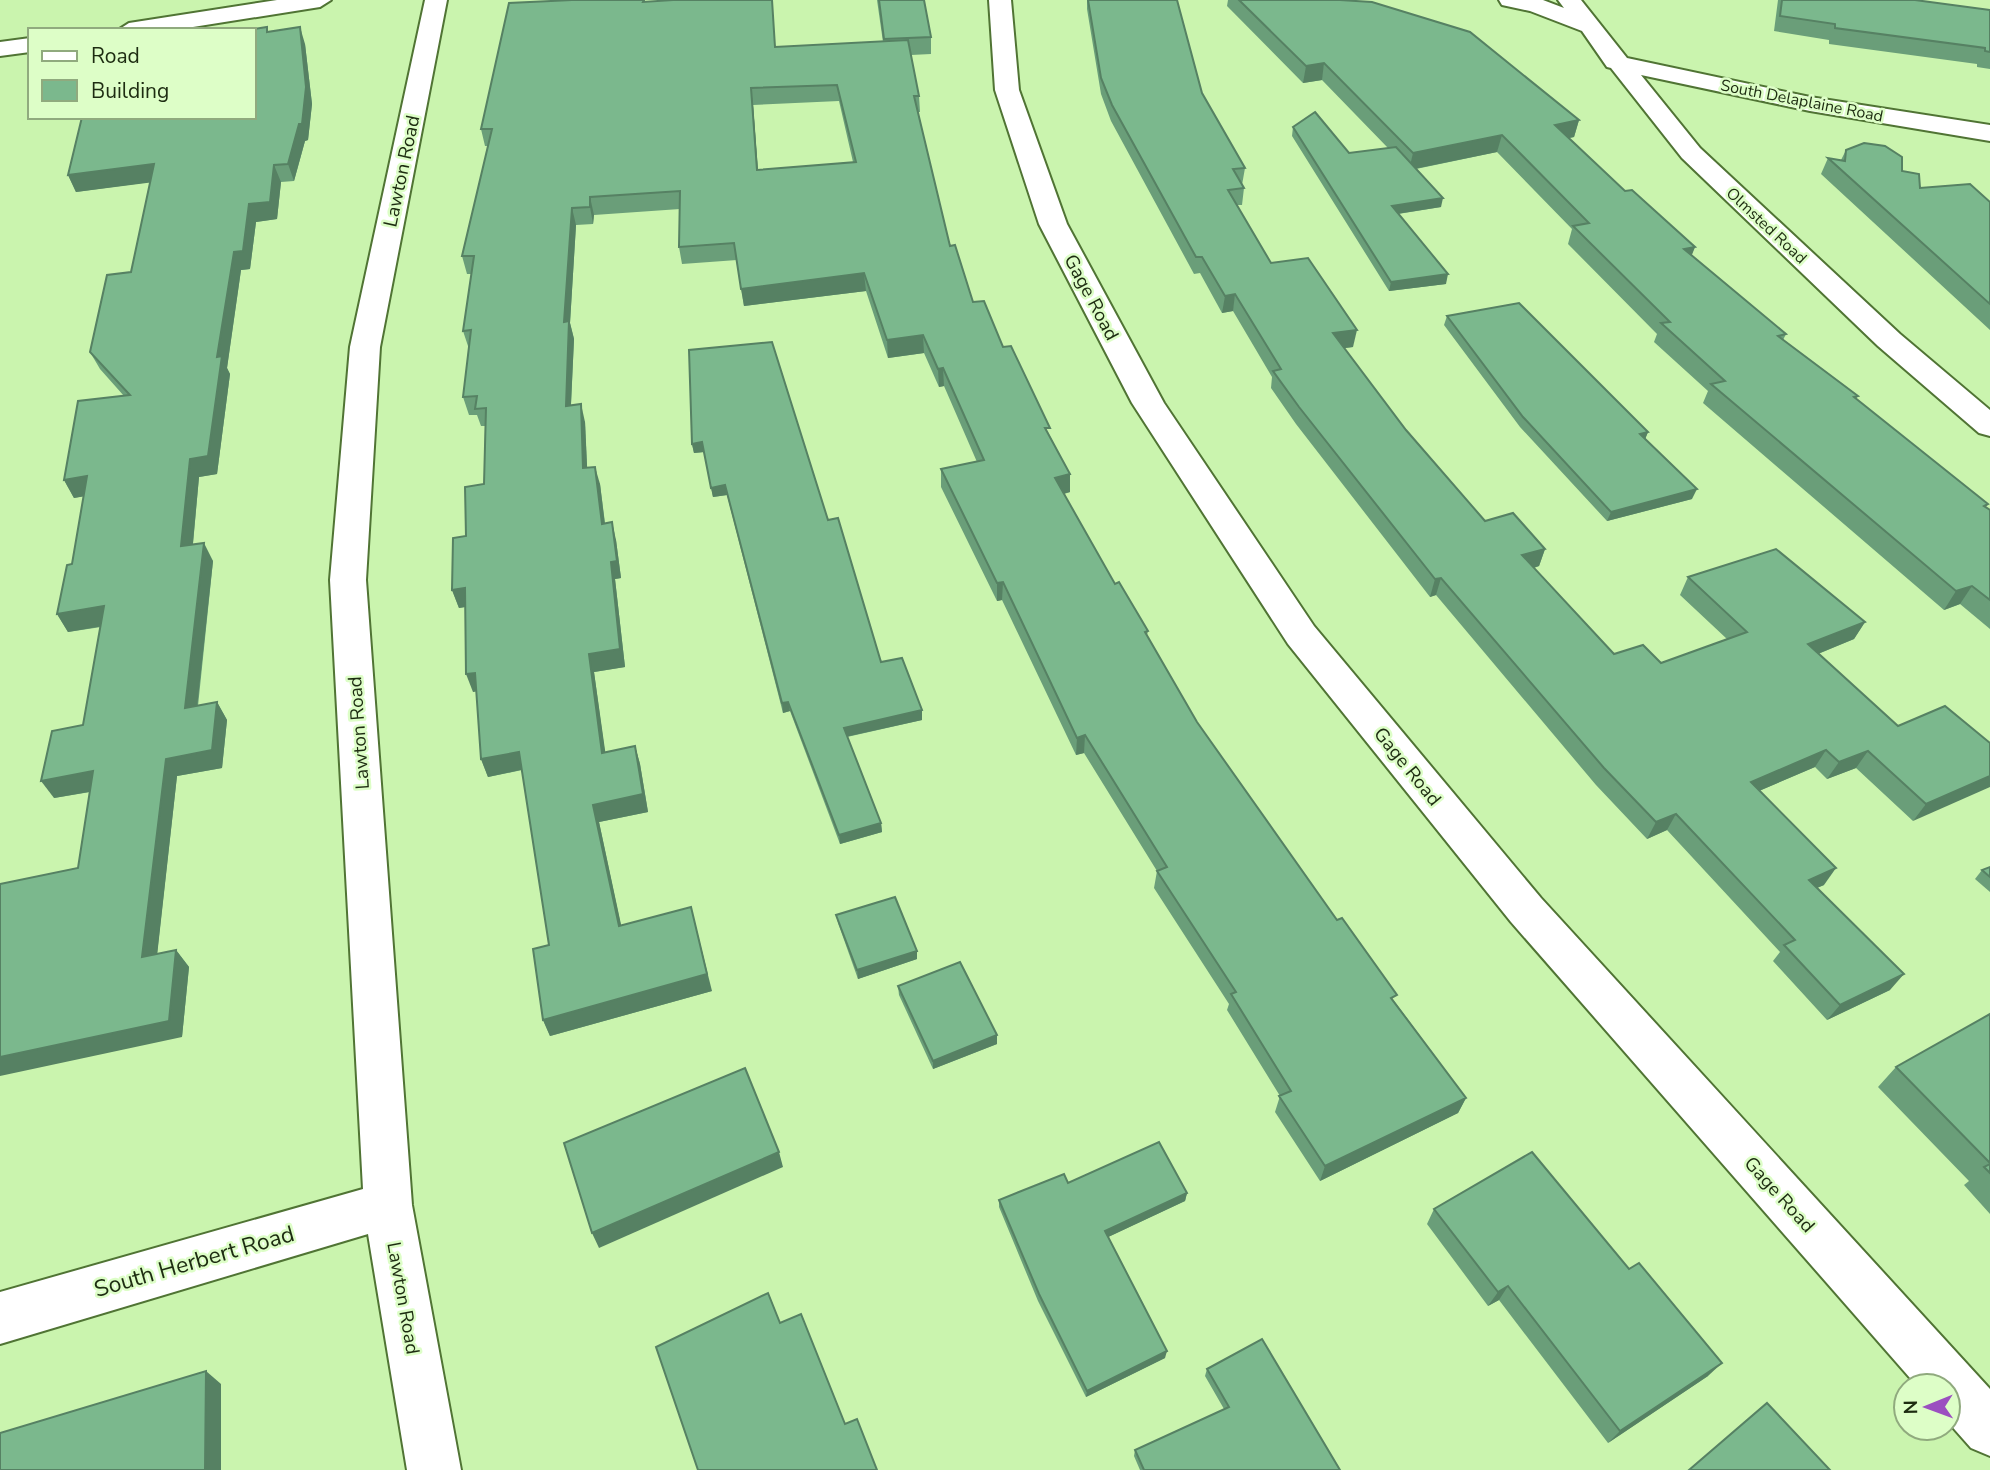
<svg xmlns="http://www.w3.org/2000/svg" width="1990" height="1470" viewBox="0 0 1990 1470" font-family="'Nunito Sans',sans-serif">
  <rect width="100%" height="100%" fill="#caf4ae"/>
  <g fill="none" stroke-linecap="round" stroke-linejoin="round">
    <defs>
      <g id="minor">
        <path d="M277,0H331L320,7L174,30H118L129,23Z"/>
        <path d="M425,0H447L380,347L366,580L412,1205L461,1470H407L368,1234L0,1344V1292L363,1189L330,580L350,347Z"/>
        <path d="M989,0H1011L1019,90L1067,224L1164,403L1314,626L1541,898L1990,1389V1456L1971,1448L1948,1422V1386H1917L1511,922L1288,644L1132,403L1039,224L995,90Z"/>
        <path d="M1499,0H1543L1564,8L1558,0H1581L1627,58L1810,97L1990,125V141L1810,111L1641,75L1700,148L1900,334L1990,410V436L1979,433L1878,346L1682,158L1611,68L1607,67L1582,31L1530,11L1502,5Z"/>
        <path d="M30,38V52L0,56V42Z"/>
      </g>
    </defs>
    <!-- minor casing -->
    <use href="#minor" stroke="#507434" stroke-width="4"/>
    <!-- minor -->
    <use href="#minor" fill="#fff" fill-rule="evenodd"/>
  </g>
  <!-- wall -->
  <g fill="#6a9e79" fill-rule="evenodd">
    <path d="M644,0V2L776,47L883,42L877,0H924L931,37V54L911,55L919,96L920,112H918L950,246L973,302L1003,347L1070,474V492L1064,494L1115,584L1148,631L1147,635L1197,722L1395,1002L1466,1098L1458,1113L1320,1181L1275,1112L1280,1096L1227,1010L1229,1004L1154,888L1157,871L1084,753L1076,755L1002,600L997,601L941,487V469L977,462L944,386L939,387L924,353L888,358L866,291L744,306L737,260L682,264L679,247L680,209L594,215L593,224L576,225L570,323L574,339L571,405L585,422L587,468L600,484L605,523L616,540L621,578L615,579L625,667L594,672L605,753L635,746L640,764L648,812L599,822L621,926L712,991L550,1036L543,1020L549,945L522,770L488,777L481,759L477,691L473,692L465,607L459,608L452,590L466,536L484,484L485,426H481L477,415H469L463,397L469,349L463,331L472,274H467L462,256L488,146H485L481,129ZM839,101L853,162L758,170L753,105Z"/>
    <path d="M1087,0H1177L1202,93L1245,168L1242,185L1244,188L1242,205H1237L1271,263L1353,347L1344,348L1406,430L1485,521L1545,549L1539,566L1534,568L1614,654L1661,663L1727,639L1680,595L1688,577L1865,622L1854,639L1818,654L1898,726L1990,743L1913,821L1856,768L1827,779L1815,767L1759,791L1824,885L1817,888L1890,990L1827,1020L1773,961L1780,952L1667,830L1647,839L1596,785L1436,595L1430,597L1296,424L1271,388L1272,377L1233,311L1222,313L1200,273L1194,274L1111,121L1101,94L1087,9Z"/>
    <path d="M1228,0H1340L1579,120L1574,137L1569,138L1625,191L1695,247L1691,255L1786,334L1783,340L1858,396L1856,399L1988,504L1986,507L1990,510V629L1960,604L1944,610L1703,403L1708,391L1654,342L1657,334L1568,244L1572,229L1497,152L1416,169L1441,207L1398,214L1446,284L1389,291L1292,136L1293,127L1349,153L1388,148L1322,80L1303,83L1227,6Z"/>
    <path d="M1778,0H1915L1990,10V69L1977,67V64L1829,44V40L1774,31Z"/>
    <path d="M267,27L268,32L305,44L312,104L308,140L305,141L294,181L281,182L277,219L256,222L250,269L241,270L227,368L230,374L217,474L199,477L193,544L213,561L198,706L217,702L227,720L222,768L177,776L157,954L176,950L189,967L182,1037L78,868L90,792L54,798L83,725L101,627L68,632L57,614L72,564L84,496L74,498L64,480L124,396L100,369L90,352L131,272L150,182L76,192L68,175L254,117Z"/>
    <path d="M1846,150L1902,171L1920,188L1990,202V330L1821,174L1828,158L1841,160Z"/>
    <path d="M1447,316L1648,432L1645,439L1692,499L1607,521L1520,427L1444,325Z"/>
    <path d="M692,444L828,520L881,662L922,720L847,737L881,823L882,832L840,844L790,711L783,713L727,495L713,497L704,452L694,453Z"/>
    <path d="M1990,867V892L1975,879L1982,870Z"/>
    <path d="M836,915L917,959L858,979L838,923Z"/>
    <path d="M898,986L997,1044L933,1069L899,995Z"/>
    <path d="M1990,1014V1214L1964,1185L1969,1181L1878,1087L1896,1067Z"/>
    <path d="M1187,1193L1185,1201L1108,1237L1165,1358L1086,1397L1038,1301L999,1207V1200Z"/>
    <path d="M1434,1209L1708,1376L1608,1443L1499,1300L1488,1306L1427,1224Z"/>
    <path d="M1207,1369L1340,1470H1140L1134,1456L1135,1450L1224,1409L1205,1376Z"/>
  </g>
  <!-- shaded-wall -->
  <g fill="#568163">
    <path d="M300,27L305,44L312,104L308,140L305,141L294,181L288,164Z"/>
    <path d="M1324,63L1322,80L1303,83L1306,66Z"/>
    <path d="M751,88L753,105L759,187L757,170Z"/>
    <path d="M1579,120L1574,137L1550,142L1555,125Z"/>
    <path d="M1502,135L1497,152L1409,170L1413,153Z"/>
    <path d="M154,164L162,181L76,192L68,175Z"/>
    <path d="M274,165L281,182L277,219L256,222L250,269L241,270L227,368L230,374L217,474L199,477L191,564L181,546L190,459L217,357L234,252L249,204Z"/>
    <path d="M590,197L594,215L593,224L590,207Z"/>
    <path d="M1443,198L1441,207L1390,215L1392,206Z"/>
    <path d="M572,208L576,225L570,323L574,339L570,424L566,406L564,322Z"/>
    <path d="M1695,247L1688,265L1684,249Z"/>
    <path d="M864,273L866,291L744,306L741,289Z"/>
    <path d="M1448,274L1446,284L1389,291L1391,282Z"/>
    <path d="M1235,294L1233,311L1222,313L1225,296Z"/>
    <path d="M1357,330L1353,347L1330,350L1333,333Z"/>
    <path d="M923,335L924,353L888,358L887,340Z"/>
    <path d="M943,368L944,386L939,387L938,369Z"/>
    <path d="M581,404L585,422L588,486L583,468Z"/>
    <path d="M1648,432L1644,442L1640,434Z"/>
    <path d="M702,442L704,452L694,453L692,444Z"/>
    <path d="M595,467L600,484L607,542L602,524Z"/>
    <path d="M1070,474V492L1054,496L1055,478Z"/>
    <path d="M87,476L98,494L74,498L64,480Z"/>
    <path d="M725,485L727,495L713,497L711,488Z"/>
    <path d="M1697,489L1692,499L1607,521L1611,512Z"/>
    <path d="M612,522L616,540L621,578L615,579L625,667L594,672L608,771L602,753L589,654L611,562Z"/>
    <path d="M204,543L213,561L195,726L185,708Z"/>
    <path d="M1545,549L1539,566L1516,573L1522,555Z"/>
    <path d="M1441,578L1436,595L1430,597L1435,579Z"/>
    <path d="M1003,582L1002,600L997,601V583Z"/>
    <path d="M1972,586L1960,604L1944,610L1956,591Z"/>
    <path d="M465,588L471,606L459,608L452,590Z"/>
    <path d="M104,606L115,624L68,632L57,614Z"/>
    <path d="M1865,622L1854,639L1798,662L1808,644Z"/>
    <path d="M475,673L482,690L473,692L466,674Z"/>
    <path d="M217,702L227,720L222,768L177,776L155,974L142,957L166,759Z"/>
    <path d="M788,702L790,711L783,713L782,703Z"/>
    <path d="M922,710V720L845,737L844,728Z"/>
    <path d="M1085,735L1084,753L1076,755L1077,738Z"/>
    <path d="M635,746L640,764L648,812L599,822L625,943L619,926L593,805Z"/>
    <path d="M1826,750L1815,767L1740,799L1751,782Z"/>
    <path d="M1868,751L1856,768L1827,779L1839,762Z"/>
    <path d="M519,752L525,769L488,777L481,759Z"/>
    <path d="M93,771L106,789L54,798L41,781Z"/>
    <path d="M1990,776V787L1913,821L1926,804Z"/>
    <path d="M1676,814L1667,830L1647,839L1656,822Z"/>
    <path d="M881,823L882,832L840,844L839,835Z"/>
    <path d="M1836,868L1824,885L1797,896L1809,880Z"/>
    <path d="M691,907L712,991L550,1036L543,1020Z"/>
    <path d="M176,950L189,967L182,1037L0,1076V1057Z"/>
    <path d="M917,951V959L858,979L857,970Z"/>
    <path d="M1904,974L1890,990L1827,1020L1840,1005Z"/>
    <path d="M997,1035V1044L933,1069V1061Z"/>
    <path d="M1466,1098L1458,1113L1320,1181L1325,1166Z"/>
    <path d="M779,1152L783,1167L599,1248L592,1233Z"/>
    <path d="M1187,1193L1185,1201L1104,1239L1105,1231Z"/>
    <path d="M1508,1286L1499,1300L1488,1306L1498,1292Z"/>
    <path d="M1167,1351L1165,1358L1086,1397L1087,1391Z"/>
    <path d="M1722,1363L1708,1376L1608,1443L1620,1431Z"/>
    <path d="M206,1371L221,1384V1470H205Z"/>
  </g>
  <!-- building -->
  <g fill="#7bb88d" stroke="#568163" stroke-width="2" fill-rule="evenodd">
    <path d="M572,0H644L643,2L673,0H772L775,47L908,40L919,96H914L950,246L955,245L973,302L984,301L1003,347L1011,346L1050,428H1045L1070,474L1055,478L1115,584L1119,582L1148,631L1145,632L1197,722L1337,920L1342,918L1397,995L1391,998L1466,1098L1325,1166L1279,1096L1291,1091L1231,994L1236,992L1157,871L1167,867L1085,735L1077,738L1003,582L997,583L941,469L984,460L943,368L938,369L923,335L887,340L864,273L741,289L734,243L679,247L680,191L590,197V207L572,208L564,322L569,321L566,406L581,404L583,468L595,467L602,524L612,522L617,561L611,562L620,649L589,654L602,753L635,746L643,794L593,805L619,926L691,907L707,974L543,1020L533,949L549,945L519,752L481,759L475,673L466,674L465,588L452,590L453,538L466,536L465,487L484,484L486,408L475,409L477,396L463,397L471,330L463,331L474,256H462L492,129H481L509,3ZM837,85L856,162L757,170L751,88Z"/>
    <path d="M879,0H924L931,37L884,39Z"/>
    <path d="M1088,0H1177L1202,93L1245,168L1233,169L1244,188L1228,190L1271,263L1308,258L1357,330L1333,333L1406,430L1485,521L1513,513L1545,549L1522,555L1614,654L1643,645L1661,663L1747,632L1688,577L1776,549L1865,622L1808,644L1898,726L1945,706L1990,743V776L1926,804L1868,751L1839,762L1826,750L1751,782L1836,868L1809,880L1904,974L1840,1005L1784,945L1795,940L1676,814L1656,822L1604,768L1441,578L1435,579L1299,407L1273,371L1281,369L1235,294L1225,296L1202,257H1196L1112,105L1101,78Z"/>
    <path d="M1239,0H1340L1372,2L1470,32L1579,120L1555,125L1625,191L1632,190L1695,247L1684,249L1786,334L1778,336L1858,396L1854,397L1988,504L1984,506L1990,510V600L1972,586L1956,591L1711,384L1725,381L1661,323L1670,322L1573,226L1589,223L1502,135L1413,153L1324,63L1306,66Z"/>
    <path d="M1782,0H1915L1990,10V52L1985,51V48L1835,28V24L1780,16Z"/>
    <path d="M267,27V32L300,27L306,87L302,124H299L288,164L274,165L270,202L249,204L243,251L234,252L217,357L222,356L208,456L190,459L181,546L204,543L185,708L217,702L212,750L166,759L142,957L176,950L169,1021L0,1057V884L78,868L93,771L41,781L52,731L83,725L104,606L57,614L67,565L72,564L87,476L64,480L78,401L130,395L90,352L107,275L131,272L154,164L68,175L82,117H254V30H247Z"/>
    <path d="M1315,112L1349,153L1396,147L1443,198L1392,206L1448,274L1391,282L1293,127Z"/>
    <path d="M1864,143L1885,146L1902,157V171L1919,174L1920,188L1970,184L1990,202V304L1828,158L1845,161L1846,150Z"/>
    <path d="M1519,303L1648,432L1640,434L1697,489L1611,512L1523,417L1447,316Z"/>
    <path d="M772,342L828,520L838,518L881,662L902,658L922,710L844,728L881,823L839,835L788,702L782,703L725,485L711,488L702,442L692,444L689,350Z"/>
    <path d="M1990,867V877L1982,870Z"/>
    <path d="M895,897L917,951L857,970L836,915Z"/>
    <path d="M960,962L997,1035L933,1061L898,986Z"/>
    <path d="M1990,1014V1163L1896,1067Z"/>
    <path d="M745,1068L779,1152L592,1233L564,1143Z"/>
    <path d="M1159,1142L1187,1193L1105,1231L1167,1351L1087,1391L1039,1294L999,1200L1064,1174L1068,1183Z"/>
    <path d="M1532,1152L1629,1269L1639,1263L1722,1363L1620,1431L1508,1286L1498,1292L1434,1209Z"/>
    <path d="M1990,1164V1173L1984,1167Z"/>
    <path d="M768,1293L780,1323L801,1314L845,1424L857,1419L877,1470H698L656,1347Z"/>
    <path d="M1262,1339L1340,1470H1144L1135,1450L1229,1407L1207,1369Z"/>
    <path d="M206,1371L205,1470H0V1433Z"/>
    <path d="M1767,1403L1830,1470H1689Z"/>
  </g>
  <g text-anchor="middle" stroke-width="5" stroke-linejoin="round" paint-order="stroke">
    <!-- far-street labels -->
    <g font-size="16" fill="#1d2c11" stroke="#ddfec7">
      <text transform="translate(1802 100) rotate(11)" y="6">South Delaplaine Road</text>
      <text transform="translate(1767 225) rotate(43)" y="6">Olmsted Road</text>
    </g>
    <!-- street labels -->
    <g font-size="19" fill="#1d2c11" stroke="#ddfec7">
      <text transform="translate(401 171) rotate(-78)" y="7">Lawton Road</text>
      <text transform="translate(1092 297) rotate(62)" y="7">Gage Road</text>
      <text transform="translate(358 733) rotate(-94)" y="7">Lawton Road</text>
      <text transform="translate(1408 766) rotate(51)" y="7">Gage Road</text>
      <text transform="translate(1780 1194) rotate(48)" y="7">Gage Road</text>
      <text transform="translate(404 1298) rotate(80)" y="7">Lawton Road</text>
    </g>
    <!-- near-street labels -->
    <g font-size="23" fill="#1d2c11" stroke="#ddfec7">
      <text transform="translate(194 1261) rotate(-16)" y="8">South Herbert Road</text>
    </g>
  </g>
  <!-- legend -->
  <rect x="28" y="28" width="228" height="91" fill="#ddfec7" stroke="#90aa7e" stroke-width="2"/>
  <rect x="42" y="51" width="35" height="10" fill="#ffffff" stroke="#90aa7e" stroke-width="2"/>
  <text x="91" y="63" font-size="21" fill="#1d2c11">Road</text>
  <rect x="42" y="80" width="35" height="21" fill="#7bb88d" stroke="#90aa7e" stroke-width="2"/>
  <text x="91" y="98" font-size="21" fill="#1d2c11">Building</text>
  <!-- north arrow -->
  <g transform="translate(1927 1407) rotate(269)"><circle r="33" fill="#ddfec7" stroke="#90aa7e" stroke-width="2"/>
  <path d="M0-5L12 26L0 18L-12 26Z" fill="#9b4fc0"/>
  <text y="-10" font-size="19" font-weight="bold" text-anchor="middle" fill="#1d2c11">N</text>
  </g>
</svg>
